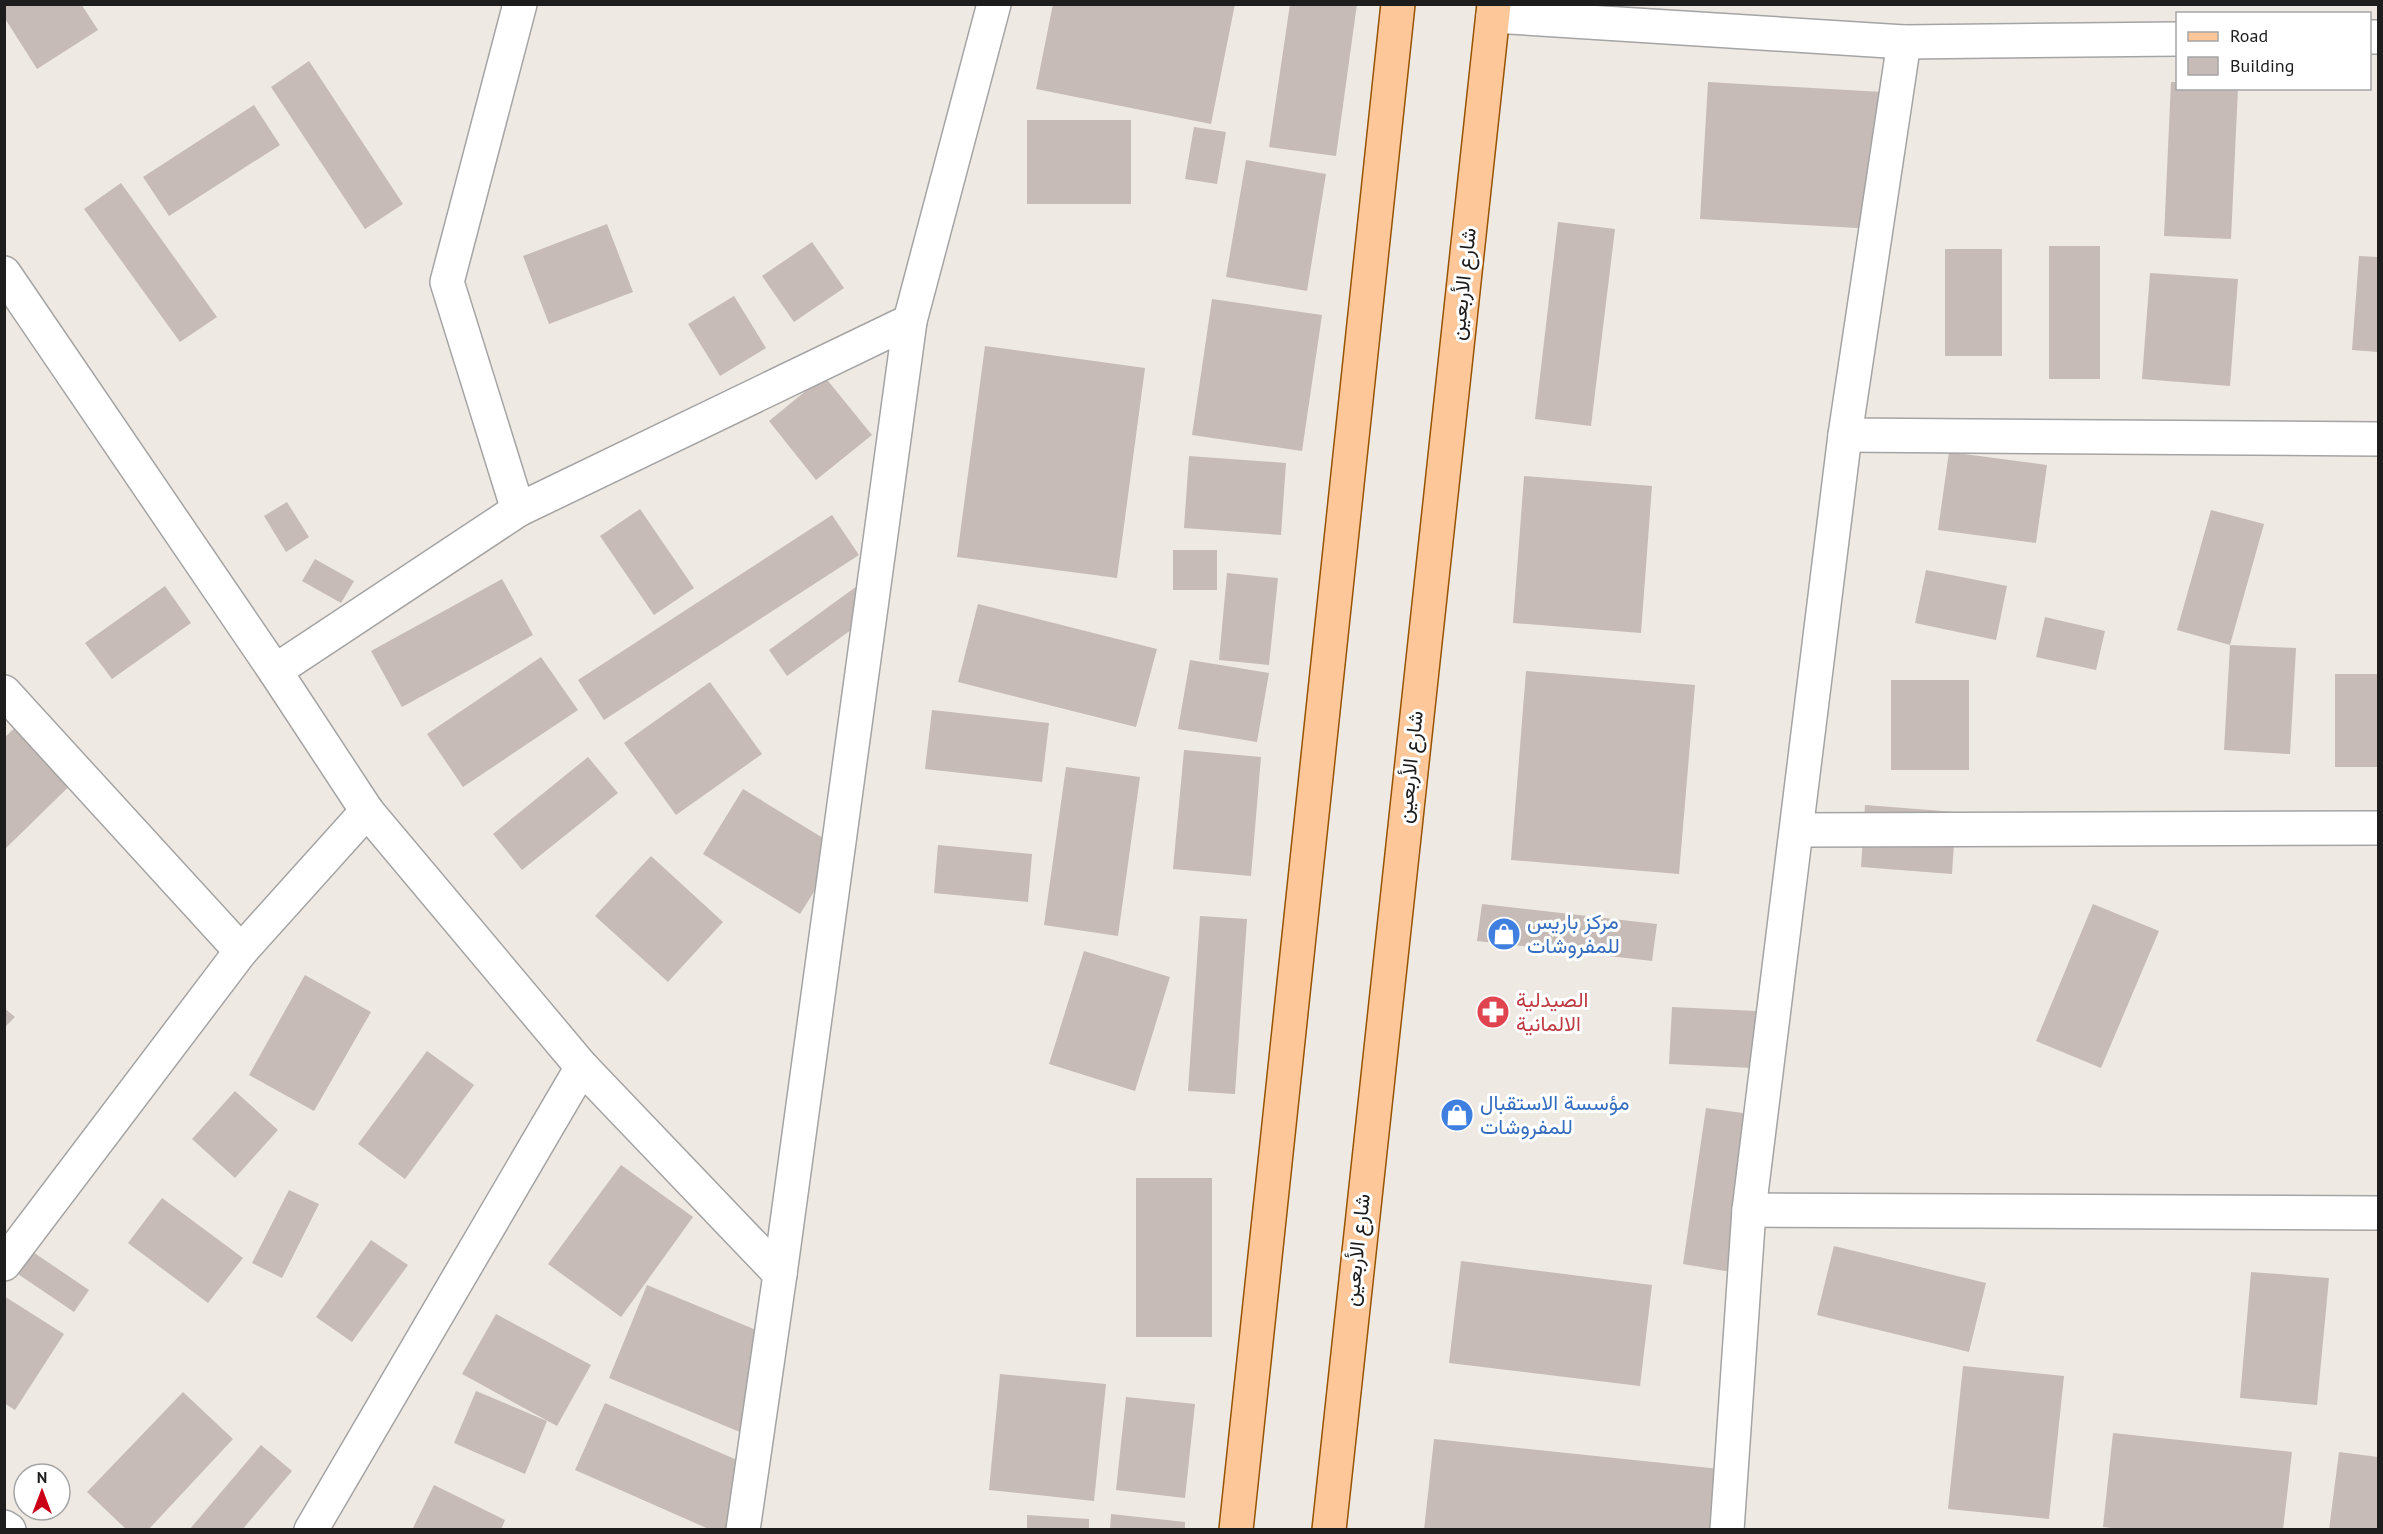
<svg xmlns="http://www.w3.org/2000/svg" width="2383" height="1534" viewBox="0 0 2383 1534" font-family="'PT Sans',Vazirmatn,sans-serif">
  <rect width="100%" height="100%" fill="#efe9e3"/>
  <!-- building -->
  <g fill="#c6bbb6">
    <path d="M4,4H81L98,30L37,69L4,17Z"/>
    <path d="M1053,4H1235L1211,124L1036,89Z"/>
    <path d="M1290,4H1357L1336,156L1269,147Z"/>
    <path d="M309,61L403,204L365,229L271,87Z"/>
    <path d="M1708,82L1882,92L1874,229L1700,219Z"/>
    <path d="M2171,82H2178V88H2238L2231,239L2164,236Z"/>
    <path d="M254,105L280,145L169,216L143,177Z"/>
    <rect x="1027" y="120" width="104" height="84"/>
    <path d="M1194,127L1226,132L1217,184L1185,179Z"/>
    <path d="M1246,160L1326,174L1307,291L1226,277Z"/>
    <path d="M121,183L217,317L180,342L84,209Z"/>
    <path d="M1558,222L1615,229L1591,426L1535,419Z"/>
    <path d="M607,224L633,292L549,324L523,256Z"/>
    <path d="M812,242L844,288L794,322L762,276Z"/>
    <rect x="2049" y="246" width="51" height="133"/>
    <rect x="1945" y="249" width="57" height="107"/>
    <path d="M2359,256L2378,257V352L2352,350Z"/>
    <path d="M2150,273L2238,279L2230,386L2142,379Z"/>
    <path d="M734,296L766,348L720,376L688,324Z"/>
    <path d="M1212,299L1322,315L1302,451L1192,435Z"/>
    <path d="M985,346L1145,368L1117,578L957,557Z"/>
    <path d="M824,376L872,435L816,480L769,421Z"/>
    <path d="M1949,452L2047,465L2036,543L1938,530Z"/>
    <path d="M1189,456L1286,463L1281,535L1184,528Z"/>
    <path d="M1524,476L1652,486L1641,633L1513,623Z"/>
    <path d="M287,502L309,537L286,552L264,516Z"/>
    <path d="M640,509L694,588L654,615L600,536Z"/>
    <path d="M2211,510L2264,524L2230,645L2177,630Z"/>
    <path d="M832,515L859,555L604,720L578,680Z"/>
    <rect x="1173" y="550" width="44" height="40"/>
    <path d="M315,559L354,581L341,603L302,581Z"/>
    <path d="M1926,570L2007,586L1996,640L1915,623Z"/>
    <path d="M1227,573L1278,578L1269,665L1219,660Z"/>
    <path d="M502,579L533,635L402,707L371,651Z"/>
    <path d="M864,581L883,607L787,676L769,650Z"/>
    <path d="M165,586L191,623L112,679L85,643Z"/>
    <path d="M978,604L1157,649L1136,727L958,682Z"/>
    <path d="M2045,617L2105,631L2096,670L2036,657Z"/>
    <path d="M2230,645L2296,648L2290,754L2224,750Z"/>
    <path d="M541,657L578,710L463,787L427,734Z"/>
    <path d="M1190,660L1269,673L1257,742L1178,729Z"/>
    <path d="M1526,671L1695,685L1679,874L1511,860Z"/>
    <rect x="2335" y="674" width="43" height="93"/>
    <rect x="1891" y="680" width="78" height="90"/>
    <path d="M710,682L762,754L676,815L624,743Z"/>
    <path d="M37,707L93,763L4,850V738Z"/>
    <path d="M932,710L1049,723L1042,782L925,769Z"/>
    <path d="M1184,750L1261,757L1251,876L1173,869Z"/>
    <path d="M588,757L618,793L522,870L493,834Z"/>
    <path d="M1066,767L1140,777L1118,936L1044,925Z"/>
    <path d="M743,789L841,849L800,914L703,854Z"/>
    <path d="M1865,805L1956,812L1952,874L1861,867Z"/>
    <path d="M938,845L1032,854L1028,902L934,893Z"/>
    <path d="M651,856L723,922L668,982L595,916Z"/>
    <path d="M1482,904L1657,924L1652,961L1477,941Z"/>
    <path d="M2093,904L2159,931L2101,1068L2036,1041Z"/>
    <path d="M1200,916L1247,919L1235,1094L1188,1091Z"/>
    <path d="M1084,951L1170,977L1135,1091L1049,1064Z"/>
    <path d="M305,975L371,1012L314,1111L249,1075Z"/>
    <path d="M1672,1007L1756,1011L1753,1068L1669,1064Z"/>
    <path d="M4,1008L15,1017L4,1028Z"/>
    <path d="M427,1051L474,1085L405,1179L358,1144Z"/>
    <path d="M235,1091L278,1130L235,1178L192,1139Z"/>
    <path d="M1706,1108L1772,1117L1749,1275L1683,1264Z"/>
    <path d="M621,1165L693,1217L621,1317L548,1264Z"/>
    <rect x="1136" y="1178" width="76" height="159"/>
    <path d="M289,1190L319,1204L282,1278L252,1263Z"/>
    <path d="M162,1198L243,1258L208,1303L128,1243Z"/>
    <path d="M371,1240L408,1265L352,1342L316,1317Z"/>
    <path d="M1834,1246L1986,1283L1969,1352L1817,1315Z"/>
    <path d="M27,1248L89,1290L74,1312L12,1270Z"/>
    <path d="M1461,1261L1652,1285L1640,1386L1449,1363Z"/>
    <path d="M2251,1272L2329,1278L2317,1405L2240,1398Z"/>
    <path d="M647,1285L778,1339L740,1432L609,1378Z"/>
    <path d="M4,1296L64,1334L15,1410L4,1403Z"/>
    <path d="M496,1314L591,1365L557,1426L462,1374Z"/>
    <path d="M1963,1366L2064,1376L2049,1519L1948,1509Z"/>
    <path d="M1000,1374L1106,1384L1094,1501L989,1490Z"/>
    <path d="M476,1391L547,1421L525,1474L454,1443Z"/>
    <path d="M183,1392L233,1439L148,1530H127L87,1492Z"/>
    <path d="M1126,1397L1195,1404L1185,1498L1116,1490Z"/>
    <path d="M605,1403L758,1469L731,1530H711L575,1470Z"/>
    <path d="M2113,1433L2292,1452L2283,1530H2130L2103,1527Z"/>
    <path d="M1434,1439L1720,1469L1713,1530H1424Z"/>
    <path d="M261,1445L292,1471L242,1530H189Z"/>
    <path d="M2339,1452L2378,1457V1530H2329Z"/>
    <path d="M434,1485L505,1520L501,1530H412Z"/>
    <path d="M1111,1514L1185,1522V1530H1110Z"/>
    <path d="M1027,1515L1089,1519V1530H1027Z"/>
  </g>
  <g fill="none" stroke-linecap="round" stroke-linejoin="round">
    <defs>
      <g id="minor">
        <path d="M1493,16L1904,42L2178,39"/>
        <path d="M2370,37H2378"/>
        <path d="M4,273L275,671L367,811L582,1067L780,1274"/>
        <path d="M1845,435L2378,439"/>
        <path d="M518,510L447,282L520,4"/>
        <path d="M275,671L518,510L910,321"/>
        <path d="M4,692L241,951"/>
        <path d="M1798,830L2378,828"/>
        <path d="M1749,1210L2378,1213"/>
        <path d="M4,1264L241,951L367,811"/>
        <path d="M4,1527L9,1530"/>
        <path d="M311,1530L582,1067"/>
        <path d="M743,1530L780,1274L910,321L994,4"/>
        <path d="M1727,1530L1749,1210L1845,435L1904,42"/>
      </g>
      <g id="major">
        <path d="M1236,1530L1398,4"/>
        <path d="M1329,1530L1494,4"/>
      </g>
    </defs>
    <!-- minor casing -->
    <use href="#minor" stroke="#a4a4a4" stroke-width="36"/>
    <!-- major casing -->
    <use href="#major" stroke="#965400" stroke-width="36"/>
    <!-- minor -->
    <use href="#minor" stroke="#fff" stroke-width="33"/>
    <!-- major -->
    <use href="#major" stroke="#fdc799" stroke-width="33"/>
  </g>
  <!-- icons -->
  <defs>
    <symbol id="shop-disc" viewBox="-11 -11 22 22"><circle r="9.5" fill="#3f7fe0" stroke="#fff"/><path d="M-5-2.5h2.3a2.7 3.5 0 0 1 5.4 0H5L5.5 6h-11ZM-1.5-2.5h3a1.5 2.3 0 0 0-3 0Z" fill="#fff"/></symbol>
    <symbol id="pharmacy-disc" viewBox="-11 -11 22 22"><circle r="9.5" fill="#e0444e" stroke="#fff"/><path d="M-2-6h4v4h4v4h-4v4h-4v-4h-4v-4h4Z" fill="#fff"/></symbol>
  </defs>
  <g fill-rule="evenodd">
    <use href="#shop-disc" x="1485" y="915" width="38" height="38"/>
    <use href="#pharmacy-disc" x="1474" y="993" width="38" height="38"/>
    <use href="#shop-disc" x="1438" y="1096" width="38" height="38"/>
  </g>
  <g text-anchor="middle" stroke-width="6" stroke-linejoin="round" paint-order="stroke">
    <!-- street labels -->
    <g font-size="21" fill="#1d1d1d" stroke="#fff">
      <text transform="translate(1463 284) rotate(-84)" y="7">شارع الأربعين</text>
      <text transform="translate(1410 767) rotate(-84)" y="7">شارع الأربعين</text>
      <text transform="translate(1357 1250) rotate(-84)" y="7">شارع الأربعين</text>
    </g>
    <!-- shop labels -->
    <g font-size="21" fill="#366cbe" stroke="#fff" text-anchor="start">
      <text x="1527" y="929">مركز باريس<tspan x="1527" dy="24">للمفروشات</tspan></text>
      <text x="1480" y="1110">مؤسسة الاستقبال<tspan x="1480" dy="24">للمفروشات</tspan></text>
    </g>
    <!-- health labels -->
    <g font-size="21" fill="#be3a42" stroke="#fff" text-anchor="start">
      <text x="1516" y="1007">الصيدلية<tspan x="1516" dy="24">الالمانية</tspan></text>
    </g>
  </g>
  <!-- border -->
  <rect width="2383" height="1534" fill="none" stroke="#1d1d1d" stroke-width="12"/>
  <!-- legend -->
  <rect x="2176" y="12" width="195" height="78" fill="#ffffff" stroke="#a5a5a5" stroke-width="1.5"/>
  <rect x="2188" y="32" width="30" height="9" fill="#fdc799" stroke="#a5a5a5" stroke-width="1.5"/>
  <text x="2230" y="42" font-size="18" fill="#1d1d1d">Road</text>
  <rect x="2188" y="57" width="30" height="18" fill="#c6bbb6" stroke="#a5a5a5" stroke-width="1.5"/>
  <text x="2230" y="72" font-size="18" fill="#1d1d1d">Building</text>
  <!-- north arrow -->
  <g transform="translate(42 1492)"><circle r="28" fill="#ffffff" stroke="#a5a5a5" stroke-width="1.5"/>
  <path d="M0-4.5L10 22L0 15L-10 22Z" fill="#ca0016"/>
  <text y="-9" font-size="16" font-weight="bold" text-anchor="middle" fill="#1d1d1d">N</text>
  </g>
</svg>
